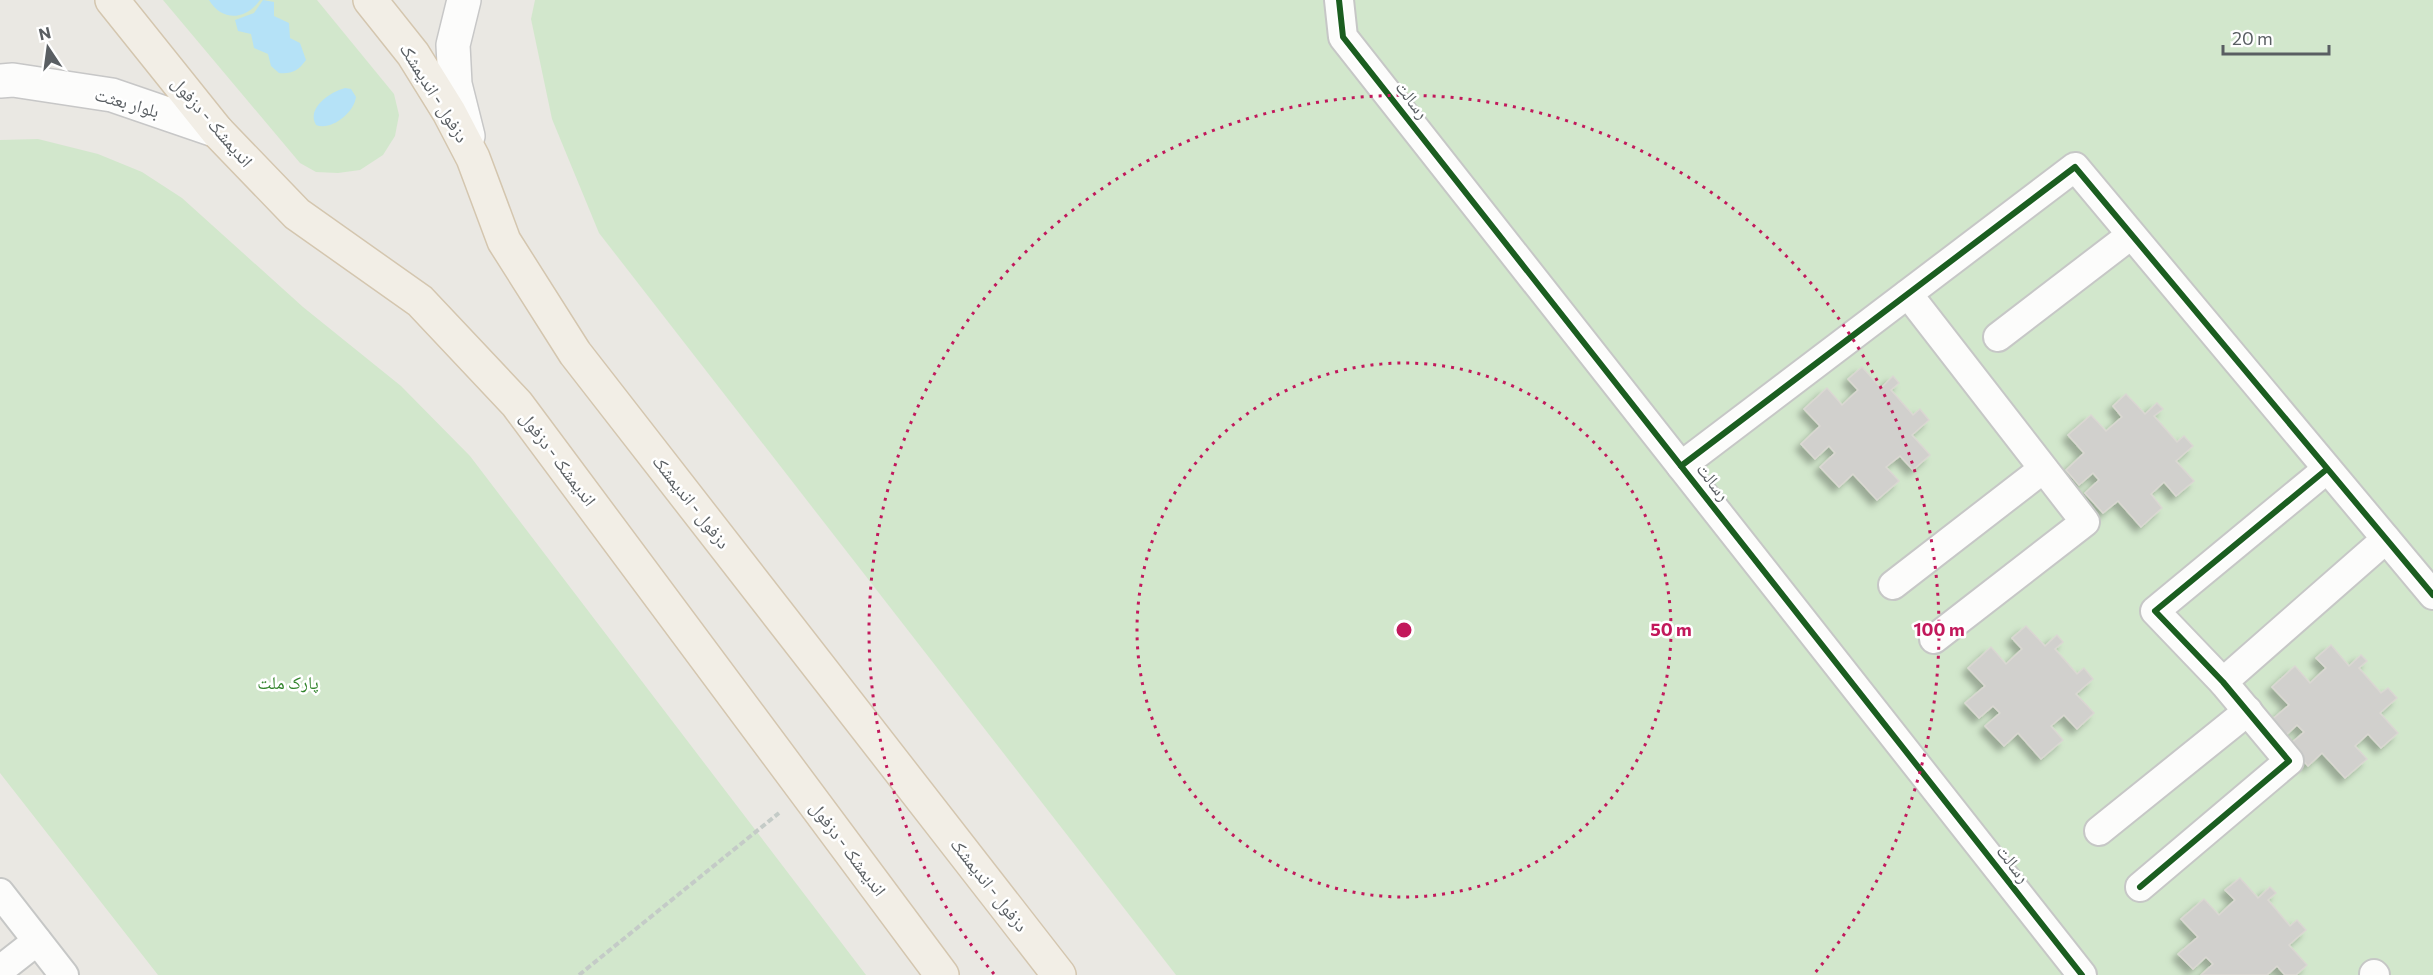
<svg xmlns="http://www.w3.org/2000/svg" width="2433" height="975" viewBox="0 0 2433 975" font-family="Commissioner,'Noto Naskh Arabic',sans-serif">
  <defs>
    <filter id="shadow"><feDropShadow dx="-5.5" dy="5.5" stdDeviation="3" flood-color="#0004"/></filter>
  </defs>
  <rect width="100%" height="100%" fill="#eae8e3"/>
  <!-- green -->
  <g fill="#d2e7cc">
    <path d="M163,0H317L394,94L399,115L395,136L383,155L360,170L338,173L316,172L300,163Z"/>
    <path d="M535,0H2433V975H1176L599,233L552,119L531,19Z"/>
    <path d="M38,139L98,154L142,172L182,198L303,307L401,386L470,456L866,975H158L0,773V140Z"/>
  </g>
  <!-- water -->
  <g fill="#b5e2f7">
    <path d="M209,0H260C246,20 222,22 209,0Z"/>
    <path d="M263,0L274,2V16L289,23L290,38L300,43L306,60C298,71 292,74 279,73L271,66L268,54L254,48L251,34L238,31L235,20L254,13Z"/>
    <path d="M345,88L351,89L356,97C354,113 331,131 316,125C306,108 330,92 345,88Z"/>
  </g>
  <!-- building -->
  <g fill="#d1d0cd" stroke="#dad7d2" stroke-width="1.5" filter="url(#shadow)">
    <path d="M1862,367L1881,388L1893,376L1899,383L1891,390L1913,415L1920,409L1929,420L1912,435L1930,455L1913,470L1900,456L1886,467L1899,481L1877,500L1853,474L1839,487L1820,467L1835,453L1829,446L1815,459L1801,444L1820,426L1804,409L1827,388L1842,405L1858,390L1848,379Z"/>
    <path d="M2126,394L2145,414L2157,403L2163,409L2154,416L2177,442L2184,436L2193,446L2176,461L2194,481L2176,496L2164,482L2151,494L2162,508L2141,527L2118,501L2103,513L2085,493L2099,480L2093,473L2079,485L2066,470L2084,453L2068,435L2091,415L2106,431L2122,417L2113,406Z"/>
    <path d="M2026,626L2045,646L2057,635L2063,642L2055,649L2077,674L2084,668L2093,679L2076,694L2094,713L2077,729L2064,715L2051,726L2063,740L2041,759L2018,733L2004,746L1985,726L2000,713L1993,706L1979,718L1965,703L1985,686L1968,668L1991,647L2006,664L2022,649L2012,638Z"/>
    <path d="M2331,645L2349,666L2361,655L2367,661L2359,668L2381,693L2388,688L2397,698L2380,713L2398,733L2381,748L2368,734L2355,746L2367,759L2345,778L2322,753L2308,766L2289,745L2304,732L2297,725L2284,737L2269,722L2289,705L2272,687L2295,666L2310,683L2326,668L2316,658Z"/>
    <path d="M2240,878L2258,898L2270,887L2276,893L2268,900L2290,926L2297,920L2306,930L2289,945L2307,965L2296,975H2285L2277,966L2267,975H2201L2213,964L2206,957L2193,969L2178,954L2198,937L2181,919L2204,899L2219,915L2235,900L2225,890Z"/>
  </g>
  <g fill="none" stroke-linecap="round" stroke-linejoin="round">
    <defs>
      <g id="street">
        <path d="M1339,0L1343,37L2082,975"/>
        <path d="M1908,294L2085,522L1934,639"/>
        <path d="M1998,337L2131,235"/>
        <path d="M1681,466L2075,167L2433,595"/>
        <path d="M1893,585L2043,469"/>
        <path d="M2223,682L2386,539"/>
        <path d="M2099,831L2248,711"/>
        <path d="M2140,887L2289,761L2223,682L2155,611L2327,469"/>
        <path d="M0,893L64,975"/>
        <path d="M0,970L37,941"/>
        <path d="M2374,974L2375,975"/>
      </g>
      <g id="secondary">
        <path d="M464,0L453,45L455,84L468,136"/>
        <path d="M0,81L13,80L112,95L217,131"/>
      </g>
      <g id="primary">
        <path d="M112,0L217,131L297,214L420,301L517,404L942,975"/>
        <path d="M370,0L413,54L449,112L473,158L504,241L575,353L1059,975"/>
      </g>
    </defs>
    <!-- street casing -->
    <use href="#street" stroke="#c6c7c6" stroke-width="32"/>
    <!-- secondary casing -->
    <use href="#secondary" stroke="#c7c7c7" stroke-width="36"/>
    <!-- primary casing -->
    <use href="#primary" stroke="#d4c6af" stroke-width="36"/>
    <!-- path -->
    <path stroke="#c4cbc7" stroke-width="4" stroke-dasharray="6 3" stroke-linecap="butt" d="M579,975L779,813"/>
    <!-- street -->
    <use href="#street" stroke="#fcfcfb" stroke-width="28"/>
    <!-- secondary -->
    <use href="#secondary" stroke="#fcfcfb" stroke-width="33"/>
    <!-- primary -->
    <use href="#primary" stroke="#f2eee6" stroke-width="33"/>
    <defs>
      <g id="cycleway">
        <path d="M1339,0L1343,37L2082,975"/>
        <path d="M1681,466L2075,167L2433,595"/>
        <path d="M2140,887L2289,761L2223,682L2155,611L2327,469"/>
      </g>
    </defs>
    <!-- cycleway casing -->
    <use href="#cycleway" stroke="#fff" stroke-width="10"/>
    <!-- cycleway -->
    <use href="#cycleway" stroke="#1b5e20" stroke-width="6"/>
  </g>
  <!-- distance rings -->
  <g fill="none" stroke="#c2185b" stroke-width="3" stroke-dasharray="3 6">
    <circle cx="1404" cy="630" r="267"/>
    <path d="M994 974A535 535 0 1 1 1814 974"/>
  </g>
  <g text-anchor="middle" stroke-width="5" stroke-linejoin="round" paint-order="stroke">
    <!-- street labels -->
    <g font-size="18" fill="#595e62" stroke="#fff">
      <text transform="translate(434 93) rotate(58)" y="6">دزفول - اندیمشک</text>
      <text transform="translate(1412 100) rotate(52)" y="6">رسالت</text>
      <text transform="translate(127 103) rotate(16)" y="6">بلوار بعثت</text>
      <text transform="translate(212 122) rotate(49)" y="6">اندیمشک - دزفول</text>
      <text transform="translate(558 459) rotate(53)" y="6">اندیمشک - دزفول</text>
      <text transform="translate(1713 482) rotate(52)" y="6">رسالت</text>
      <text transform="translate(691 502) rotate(52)" y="6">دزفول - اندیمشک</text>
      <text transform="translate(848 849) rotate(53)" y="6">اندیمشک - دزفول</text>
      <text transform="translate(2013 864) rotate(52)" y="6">رسالت</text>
      <text transform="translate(989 885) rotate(52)" y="6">دزفول - اندیمشک</text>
    </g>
    <!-- park labels -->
    <g font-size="18" fill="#34852e" stroke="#fff">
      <text x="288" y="689">پارک ملت</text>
    </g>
  </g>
  <circle cx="1404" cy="630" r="9" fill="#c2185b" stroke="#fff" stroke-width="3"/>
  <g font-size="18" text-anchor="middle" font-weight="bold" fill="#c2185b" stroke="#fff" stroke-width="5" stroke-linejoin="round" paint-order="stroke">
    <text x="1671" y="636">50 m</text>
    <text x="1939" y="636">100 m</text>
  </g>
  <!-- north arrow -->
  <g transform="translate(48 48) rotate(347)" stroke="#ffffff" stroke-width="4.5" paint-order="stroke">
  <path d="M0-4.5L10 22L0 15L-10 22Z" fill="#595e62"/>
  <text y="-9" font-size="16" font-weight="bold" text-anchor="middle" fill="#595e62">N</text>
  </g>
  <!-- scale -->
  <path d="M2223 45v9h106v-9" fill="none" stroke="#595e62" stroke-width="3"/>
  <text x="2232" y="45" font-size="18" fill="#595e62" stroke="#ffffff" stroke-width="4.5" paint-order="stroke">20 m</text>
</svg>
